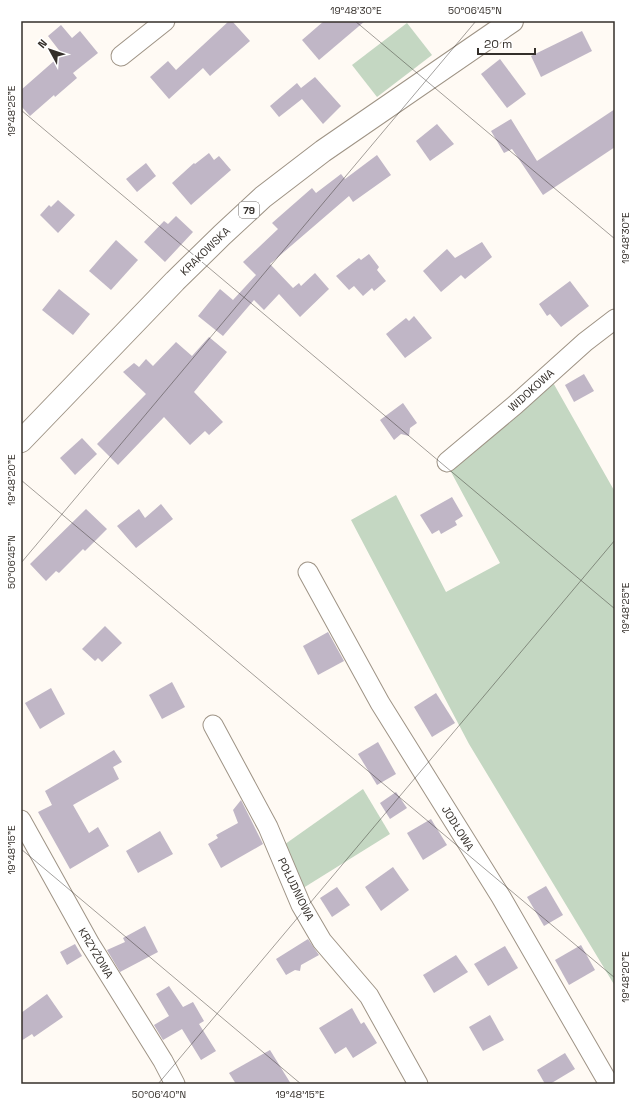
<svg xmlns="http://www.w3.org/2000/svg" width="636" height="1105" viewBox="0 0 636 1105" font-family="'Space Grotesk',sans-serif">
  <rect width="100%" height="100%" fill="#fffaf4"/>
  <!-- green -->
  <g fill="#c4d7c2">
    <path d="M407,23L432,55L377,97L352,65Z"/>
    <path d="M551,379L615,492V986L469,744L351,520L396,495L446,592L500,563L450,470Z"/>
    <path d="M363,789L390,834L300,890L281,847Z"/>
  </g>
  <!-- building -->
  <g fill="#c0b6c6">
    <path d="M229,21H232L250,41L210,76L203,68L169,99L150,77L168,61L176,70Z"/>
    <path d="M324,21H365L319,60L302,40Z"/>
    <path d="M61,25L72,38L80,31L98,53L73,73L77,78L55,97L54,95L30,116L21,106V90L62,54L48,36Z"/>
    <path d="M582,31L592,51L541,77L531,56Z"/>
    <path d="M500,59L526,94L507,108L481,74Z"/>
    <path d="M315,77L341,106L323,124L302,99L279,117L270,106L297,83L301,88Z"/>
    <path d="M615,109V147L543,195L512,149L504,153L491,131L511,119L537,161Z"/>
    <path d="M437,124L454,144L430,161L416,141Z"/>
    <path d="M209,153L214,160L219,156L231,170L191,205L172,183L194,163L195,164Z"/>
    <path d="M377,155L391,175L353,202L349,196L270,264L293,288L299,283L301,286L315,273L329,289L300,317L279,294L264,310L254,300L223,336L198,316L220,289L233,300L256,275L243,262L278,229L272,223L312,188L316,193L341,174L345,179Z"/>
    <path d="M146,163L156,176L137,192L126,179Z"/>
    <path d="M58,200L75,215L58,233L40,215L49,205L51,207Z"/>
    <path d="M176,216L193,232L165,262L144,242L164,221L168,224Z"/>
    <path d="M116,240L138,260L111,290L89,271Z"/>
    <path d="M482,242L492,257L465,279L461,275L441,292L423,271L447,249L455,258Z"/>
    <path d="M369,254L379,267L377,270L386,281L374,291L372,288L363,296L354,286L349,290L336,276L359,258L361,260Z"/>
    <path d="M570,281L589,306L561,327L550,314L547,316L539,304Z"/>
    <path d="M59,289L90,314L73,335L42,310Z"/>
    <path d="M414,316L432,338L405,358L386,334L406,318L409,321Z"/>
    <path d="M209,337L227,352L194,392L223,422L209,435L205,431L190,445L164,417L118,465L97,444L146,394L123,372L134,363L139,367L146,359L153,366L176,342L192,356Z"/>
    <path d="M584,374L594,391L574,402L565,385Z"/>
    <path d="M403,403L417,423L410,428L409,436L401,434L394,440L380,420Z"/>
    <path d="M82,438L97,454L75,475L60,458Z"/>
    <path d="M452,497L463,516L455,521L457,525L441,534L439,530L432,534L420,515Z"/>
    <path d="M161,504L173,519L136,548L117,526L139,509L145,518Z"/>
    <path d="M86,509L107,529L85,551L83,549L59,573L56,571L46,581L30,564Z"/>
    <path d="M105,626L122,643L102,662L98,658L95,661L82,649Z"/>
    <path d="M328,632L344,661L318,675L303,646Z"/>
    <path d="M172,682L185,707L162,719L149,695Z"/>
    <path d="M51,688L65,714L40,729L25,703Z"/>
    <path d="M436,693L455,723L432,737L414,707Z"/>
    <path d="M378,742L396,774L377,785L358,754Z"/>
    <path d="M114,750L122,762L113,767L119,779L73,805L89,833L98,827L109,846L70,869L38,812L52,805L45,791Z"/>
    <path d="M396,792L407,808L390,819L380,803Z"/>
    <path d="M241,800L263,844L221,868L208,844L218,838L216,835L238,823L233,810Z"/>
    <path d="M431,819L447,845L423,860L407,833Z"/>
    <path d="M160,831L173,854L138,873L126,851Z"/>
    <path d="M393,867L409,890L381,911L365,887Z"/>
    <path d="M546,886L563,915L544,926L527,897Z"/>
    <path d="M337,887L350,905L332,917L320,898Z"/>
    <path d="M145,926L158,952L120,972L107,950L125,942L123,938Z"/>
    <path d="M308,939L319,955L301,965L300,971L295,970L286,975L276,959Z"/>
    <path d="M75,944L82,956L67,965L60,952Z"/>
    <path d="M581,945L595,970L569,985L555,960Z"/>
    <path d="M505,946L518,968L488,986L474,964Z"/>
    <path d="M456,955L468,972L434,993L423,975Z"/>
    <path d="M169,986L183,1007L193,1002L204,1021L199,1024L216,1051L201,1060L182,1029L163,1040L154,1025L169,1016L156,994Z"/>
    <path d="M47,994L63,1017L34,1037L32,1034L21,1041V1013Z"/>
    <path d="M352,1008L361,1024L364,1022L377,1043L353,1058L346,1047L335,1054L319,1028Z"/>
    <path d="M490,1015L504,1040L483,1051L469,1027Z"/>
    <path d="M270,1050L291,1084H236L229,1073Z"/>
    <path d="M565,1053L575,1069L550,1084H545L537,1070Z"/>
  </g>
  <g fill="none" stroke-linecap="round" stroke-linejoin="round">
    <defs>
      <g id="street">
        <path d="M121,56L165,21"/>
        <path d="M447,462L515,405L585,342L615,319"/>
        <path d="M308,572L380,703L501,897L609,1084"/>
        <path d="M213,725L268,827L301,905L322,941L369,996L418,1084"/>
        <path d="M21,820L90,944L163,1061L175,1084"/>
      </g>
      <path id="primary" d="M21,441L175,281L222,235L263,197L323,151L512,21"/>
    </defs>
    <!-- street casing -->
    <use href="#street" stroke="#9e9385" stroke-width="21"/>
    <!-- primary casing -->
    <use href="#primary" stroke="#9e9385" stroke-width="24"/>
    <!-- street -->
    <use href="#street" stroke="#fff" stroke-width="19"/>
    <!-- primary -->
    <use href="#primary" stroke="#fff" stroke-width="22"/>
  </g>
  <!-- ticks -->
  <path fill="none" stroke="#342f2a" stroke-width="1" stroke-opacity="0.45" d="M355,21L615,239M21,110L615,609M21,480L615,978M21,563L476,21M21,849L301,1084M158,1084L615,540"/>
  <g text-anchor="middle" stroke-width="3.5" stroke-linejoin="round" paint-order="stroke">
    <!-- shield labels -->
    <rect fill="#fff" stroke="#716d6a" stroke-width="1" x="239" y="202" width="20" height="16" rx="3"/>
    <g font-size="10" font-weight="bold" fill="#342f2a">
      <text x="249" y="214">79</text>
    </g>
    <!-- street labels -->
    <g font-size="11" fill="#342f2a" stroke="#fff">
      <text transform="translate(205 251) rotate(-44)" y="4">KRAKOWSKA</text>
      <text transform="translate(531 390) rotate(-42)" y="4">WIDOKOWA</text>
      <text transform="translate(458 828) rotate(58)" y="4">JODŁOWA</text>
      <text transform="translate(296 889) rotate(64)" y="4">POŁUDNIOWA</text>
      <text transform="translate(96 953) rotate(59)" y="4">KRZYŻOWA</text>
    </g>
  </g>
  <!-- border -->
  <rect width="636" height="1105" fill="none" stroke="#ffffff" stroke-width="44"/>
  <!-- north arrow -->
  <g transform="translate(50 50) rotate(310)" stroke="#ffffff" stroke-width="3" paint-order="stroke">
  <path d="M0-3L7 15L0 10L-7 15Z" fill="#342f2a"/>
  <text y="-6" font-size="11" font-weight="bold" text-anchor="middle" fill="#342f2a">N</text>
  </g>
  <!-- scale -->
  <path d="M478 48v6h57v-6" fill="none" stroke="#342f2a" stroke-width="2"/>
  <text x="484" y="48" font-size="12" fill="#342f2a" stroke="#ffffff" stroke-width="3" paint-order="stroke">20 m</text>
  <rect x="22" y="22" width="592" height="1061" fill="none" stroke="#342f2a" stroke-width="1.5"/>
  <g font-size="10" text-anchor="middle" fill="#342f2a">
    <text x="356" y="14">19°48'30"E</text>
    <text x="475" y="14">50°06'45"N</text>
    <text transform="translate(11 111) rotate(-90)" y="4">19°48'25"E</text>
    <text transform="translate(625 238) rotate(-90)" y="4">19°48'30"E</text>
    <text transform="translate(11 480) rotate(-90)" y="4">19°48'20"E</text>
    <text transform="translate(11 562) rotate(-90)" y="4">50°06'45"N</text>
    <text transform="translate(625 608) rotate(-90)" y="4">19°48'25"E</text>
    <text transform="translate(11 850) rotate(-90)" y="4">19°48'15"E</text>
    <text transform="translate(625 977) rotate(-90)" y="4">19°48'20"E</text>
    <text x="159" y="1098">50°06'40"N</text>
    <text x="300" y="1098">19°48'15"E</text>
  </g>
</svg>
